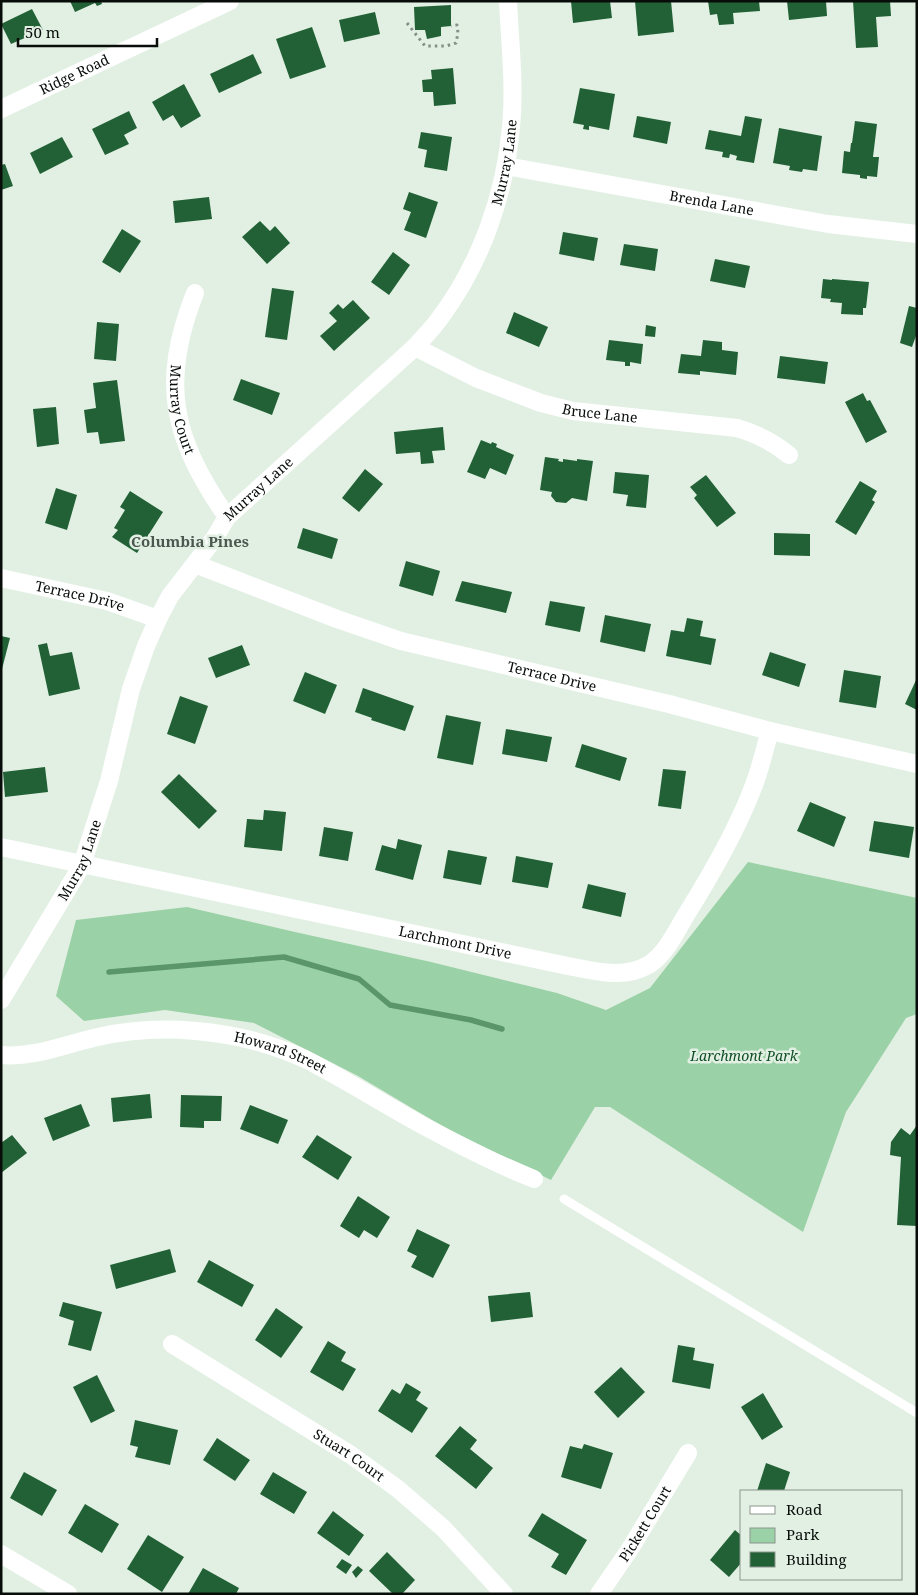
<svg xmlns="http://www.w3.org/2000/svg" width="918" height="1595" viewBox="0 0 918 1595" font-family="'Noto Serif',serif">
  <rect width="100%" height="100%" fill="#e2f0e4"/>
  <!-- green -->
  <path fill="#9bd1a6" d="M748,862L917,898V1014L906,1018L846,1112L803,1232L610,1107H595L551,1180L447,1129L358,1076L254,1023L165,1010L84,1021L56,996L76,920L187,907L295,932L431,962L557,993L606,1010L650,988Z"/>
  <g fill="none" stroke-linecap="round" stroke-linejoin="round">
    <!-- stream -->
    <path stroke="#5a9669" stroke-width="5.5" d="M109,972L284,957L359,979L390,1005L471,1020L502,1029"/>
  </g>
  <!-- building -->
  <g fill="#216135">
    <path d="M70,1H101L102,4L97,6L95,3L75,12Z"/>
    <path d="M571,1H610L612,18L573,23Z"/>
    <path d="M635,1H671L674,32L638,36Z"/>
    <path d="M708,1H759L760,11L733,13L734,24L719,25L717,14L710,15Z"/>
    <path d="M787,1H826L827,16L789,20Z"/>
    <path d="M853,1H890L891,16L876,17L878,47L856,48Z"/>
    <path d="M451,5V26L441,27V36L427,39L425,30H415L414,7Z"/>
    <path d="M32,9L43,30L11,44L1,24Z"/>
    <path d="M375,12L380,34L344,42L339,20Z"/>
    <path d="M312,27L326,67L290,79L276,39Z"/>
    <path d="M253,54L262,73L219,93L210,74Z"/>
    <path d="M453,68L456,104L434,106L433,92H423L422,80L432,79L431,70Z"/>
    <path d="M184,84L201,116L181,128L173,115L163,121L152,102Z"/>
    <path d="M580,88L615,94L609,130L589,126V130L583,129L584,125L573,123Z"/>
    <path d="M129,111L137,128L124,135L129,144L105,155L92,129Z"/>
    <path d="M637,116L671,122L667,144L633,137Z"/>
    <path d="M745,116L762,119L754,163L736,160L737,156L730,154L729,158L722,157L723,152L705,149L709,130L741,136Z"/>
    <path d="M855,121L877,124L873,157H879L877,177L867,176V179L860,178V175L842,173L844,151L850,152L851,143H852Z"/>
    <path d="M779,128L822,136L817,171L803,169L802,172L789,170L790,166L773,163Z"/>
    <path d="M421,132L452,137L447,171L424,167L427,150L418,148Z"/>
    <path d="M62,137L73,157L40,174L30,153Z"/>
    <path d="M5,164L13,186L1,190V165Z"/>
    <path d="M409,192L438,202L426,238L404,230L411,212L403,209Z"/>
    <path d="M209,197L212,219L175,223L173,201Z"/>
    <path d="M260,221L270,231L275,226L290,243L267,264L242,237Z"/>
    <path d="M122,229L141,241L120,273L102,262Z"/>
    <path d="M563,232L598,238L594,261L559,254Z"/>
    <path d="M624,244L658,249L655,271L620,265Z"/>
    <path d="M393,252L410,265L389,295L371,282Z"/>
    <path d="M715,259L750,266L745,288L710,281Z"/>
    <path d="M823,279L832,280V279L869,282L866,308H863V315L841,314L842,303L830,302L831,299L821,298Z"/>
    <path d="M272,288L294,291L287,340L265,337Z"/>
    <path d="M353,300L370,318L334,351L320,336L337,321L329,313L338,304L343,309Z"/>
    <path d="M909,306L917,308V333L912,347L900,343Z"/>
    <path d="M514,312L548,327L539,347L506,333Z"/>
    <path d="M97,322L119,324L116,361L94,359Z"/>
    <path d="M646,325L656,327L655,337L645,336Z"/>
    <path d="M609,340L643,344L641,364L630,362V366H625V362L606,360Z"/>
    <path d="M703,340L722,342V350L738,352L736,375L700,371V375L678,373L681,354L701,356Z"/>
    <path d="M780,356L828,362L825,384L777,378Z"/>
    <path d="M241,379L280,393L272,415L233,400Z"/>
    <path d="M117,380L125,441L100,444L98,432L87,433L84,410L96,408L93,383Z"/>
    <path d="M863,393L867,401L870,400L887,432L866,443L845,402Z"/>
    <path d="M56,407L59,444L37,447L33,409Z"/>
    <path d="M443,427L445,450L432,451L434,463L421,464L420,452L396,454L394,432Z"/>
    <path d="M481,440L491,444L492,442L497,444L496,447L514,455L506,475L490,468L485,479L467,472Z"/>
    <path d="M545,457L559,459L558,461L563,462V459L577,461V459L593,461L587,501L572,498L566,503L556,502L551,496L552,492L540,490Z"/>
    <path d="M365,469L383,484L359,512L342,498Z"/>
    <path d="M615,472L649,475L646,508L626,506L628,495L613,493Z"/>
    <path d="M706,475L736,513L717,527L694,498L697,495L690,487Z"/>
    <path d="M860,481L877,491L872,500L875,502L856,535L835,522Z"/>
    <path d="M56,488L77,495L67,530L45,523Z"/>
    <path d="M130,491L163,512L137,553L112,537L118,530L114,528L125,510L120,507Z"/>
    <path d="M303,528L338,539L332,559L297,548Z"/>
    <path d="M774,533L810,534V556L774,555Z"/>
    <path d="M406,561L440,571L433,596L399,586Z"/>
    <path d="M462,581L512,592L506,613L455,601Z"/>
    <path d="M550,601L585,607L580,632L545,625Z"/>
    <path d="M605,615L651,624L645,652L600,642Z"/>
    <path d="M687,618L703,621L700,636L716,639L711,665L666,656L671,630L684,632Z"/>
    <path d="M1,636L10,638L2,669H1Z"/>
    <path d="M47,643L50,656L72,652L80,689L49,696L38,645Z"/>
    <path d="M242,645L250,665L216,678L208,658Z"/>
    <path d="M770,652L806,664L799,687L762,675Z"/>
    <path d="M844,670L881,676L876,708L839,702Z"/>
    <path d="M305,672L337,685L325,714L293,701Z"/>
    <path d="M917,678V710L905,704Z"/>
    <path d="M363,688L414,706L405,731L371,720L372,718L355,712Z"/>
    <path d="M180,696L208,706L195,744L167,734Z"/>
    <path d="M446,715L481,722L473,765L437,758Z"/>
    <path d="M506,729L552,737L547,762L502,754Z"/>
    <path d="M582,744L627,758L620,781L575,767Z"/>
    <path d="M45,767L48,792L5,797L3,772Z"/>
    <path d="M663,769L686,771L681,809L658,806Z"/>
    <path d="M179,774L217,811L199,829L161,792Z"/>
    <path d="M810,802L846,817L834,847L797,831Z"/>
    <path d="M264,810L286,812L282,851L244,847L247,819L263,820Z"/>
    <path d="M874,821L914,827L909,858L869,851Z"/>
    <path d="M324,827L353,832L348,861L319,856Z"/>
    <path d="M398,839L422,845L413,880L375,870L382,845L396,849Z"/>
    <path d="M448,850L487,857L481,885L443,878Z"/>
    <path d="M516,856L553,863L548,888L512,882Z"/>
    <path d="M588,884L626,893L621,917L582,908Z"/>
    <path d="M150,1094L152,1118L113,1122L111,1098Z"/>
    <path d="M181,1095L222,1096L221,1121H204V1128L180,1127Z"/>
    <path d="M81,1104L90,1126L53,1141L44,1118Z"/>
    <path d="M250,1105L288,1120L278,1144L240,1129Z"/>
    <path d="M917,1125V1226L897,1225L901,1157L890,1155L891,1142L901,1128L910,1135Z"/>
    <path d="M12,1135L27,1153L1,1173V1143Z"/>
    <path d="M317,1135L352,1157L338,1180L302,1157Z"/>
    <path d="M358,1196L390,1217L377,1238L364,1230L359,1238L340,1226Z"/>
    <path d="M417,1229L450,1245L433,1278L411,1267L417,1256L407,1251Z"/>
    <path d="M170,1249L176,1272L116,1289L110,1265Z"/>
    <path d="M209,1260L254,1285L242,1307L197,1282Z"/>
    <path d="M530,1292L533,1317L491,1322L488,1296Z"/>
    <path d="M63,1302L102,1312L91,1351L68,1345L74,1321L59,1316Z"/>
    <path d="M276,1308L303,1327L281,1358L255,1340Z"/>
    <path d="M328,1341L346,1352L341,1361L356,1369L343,1391L310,1372Z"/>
    <path d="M678,1345L695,1348L693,1360L714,1364L710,1389L672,1382Z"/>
    <path d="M621,1367L645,1392L618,1418L594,1392Z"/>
    <path d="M97,1375L115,1411L91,1423L73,1387Z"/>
    <path d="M406,1383L421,1392L416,1400L428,1408L412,1433L378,1411L392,1389L400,1394Z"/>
    <path d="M763,1393L783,1427L762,1440L741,1407Z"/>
    <path d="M135,1420L178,1430L170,1465L135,1457L138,1447L130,1445Z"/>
    <path d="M460,1426L477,1440L470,1449L493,1468L476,1489L435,1456Z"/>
    <path d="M217,1438L250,1460L235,1481L203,1460Z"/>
    <path d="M584,1444L613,1453L601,1489L561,1477L570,1446L582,1449Z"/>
    <path d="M766,1463L790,1472L784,1491H757Z"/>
    <path d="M24,1472L57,1490L42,1516L10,1498Z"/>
    <path d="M273,1472L307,1492L294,1514L260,1494Z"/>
    <path d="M85,1504L119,1524L102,1553L68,1533Z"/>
    <path d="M333,1511L364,1535L349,1556L317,1533Z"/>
    <path d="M542,1513L587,1540L566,1575L551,1567L559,1554L528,1536Z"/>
    <path d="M735,1530L742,1536V1562L729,1577L710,1560Z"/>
    <path d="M148,1535L184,1557L162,1592L127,1569Z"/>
    <path d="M387,1552L415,1580L402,1594H393L369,1571Z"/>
    <path d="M342,1559L352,1565L346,1574L336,1567Z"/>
    <path d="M358,1566L363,1570L356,1578L352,1572Z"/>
    <path d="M203,1568L239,1588L236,1594H188Z"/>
  </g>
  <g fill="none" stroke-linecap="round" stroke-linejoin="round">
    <!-- path -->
    <path stroke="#858f87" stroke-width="3" stroke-dasharray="2.5 4" stroke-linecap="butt" d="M407,23L425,46H446L456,43L458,33L457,25L451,26"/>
    <!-- lane -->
    <path stroke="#fff" stroke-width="9" d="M564,1199L917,1413"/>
    <!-- street -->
    <g stroke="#fff" stroke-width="18">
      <path id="s1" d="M1,109L230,1"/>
      <path id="s2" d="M506,166L828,224L917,234"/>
      <path id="s3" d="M195,293C159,384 173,439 227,517"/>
      <path id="s4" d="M415,347L476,378L541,403L573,411L737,428C758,434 773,442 789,455"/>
      <path id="s5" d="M195,564L337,619L401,641L669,704L770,731L917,764"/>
      <path id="s6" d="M1,578L107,601L158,619"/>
      <path id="s7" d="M1,847L568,966C596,971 624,980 650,964C666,953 676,932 686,915C711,875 735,834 752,790C760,771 764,751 770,731"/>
      <path id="s8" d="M1,1000L82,865L109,781L131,689L146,646L158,619L170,596L214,539L227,517L415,347C424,337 433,328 440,318C481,263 505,195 511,127C515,86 510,43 508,1"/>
      <path id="s9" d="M1,1055C35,1058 65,1044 98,1037C129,1030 163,1028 196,1031C232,1034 272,1044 305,1059C339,1076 372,1097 404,1115C447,1139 489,1161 534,1179"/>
      <path id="s10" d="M172,1344L351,1455L398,1489L443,1528L504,1594"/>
      <path d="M1,1554L68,1594"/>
      <path id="s11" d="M599,1594L630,1549L688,1453"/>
    </g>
  </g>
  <g text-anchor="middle" stroke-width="5" stroke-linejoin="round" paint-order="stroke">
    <!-- street labels -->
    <g font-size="14" fill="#090d0a" stroke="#e2f0e4">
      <text dy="5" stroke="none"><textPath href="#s1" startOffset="81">Ridge Road</textPath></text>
      <text dy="5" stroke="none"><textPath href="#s8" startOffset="1001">Murray Lane</textPath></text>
      <text dy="5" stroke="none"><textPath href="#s2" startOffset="209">Brenda Lane</textPath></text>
      <text dy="5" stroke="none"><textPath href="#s3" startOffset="120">Murray Court</textPath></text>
      <text dy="5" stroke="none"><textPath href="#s4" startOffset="198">Bruce Lane</textPath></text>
      <text dy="5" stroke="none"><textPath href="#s8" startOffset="581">Murray Lane</textPath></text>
      <text dy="5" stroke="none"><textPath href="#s6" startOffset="81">Terrace Drive</textPath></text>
      <text dy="5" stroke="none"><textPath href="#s5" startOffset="375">Terrace Drive</textPath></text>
      <text dy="5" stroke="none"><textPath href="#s8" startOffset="161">Murray Lane</textPath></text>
      <text dy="5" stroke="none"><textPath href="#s7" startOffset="464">Larchmont Drive</textPath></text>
      <text dy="5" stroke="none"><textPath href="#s9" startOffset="285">Howard Street</textPath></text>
      <text dy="5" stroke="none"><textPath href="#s10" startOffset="209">Stuart Court</textPath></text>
      <text dy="5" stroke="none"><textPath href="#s11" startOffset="84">Pickett Court</textPath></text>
    </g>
    <!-- park labels -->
    <g font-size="14" font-style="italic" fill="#0f4d25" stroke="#e2f0e4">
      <text x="744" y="1061">Larchmont Park</text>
    </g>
    <!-- neighbourhood labels -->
    <g font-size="15" font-weight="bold" fill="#4c584f" stroke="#e2f0e4">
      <text x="190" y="547">Columbia Pines</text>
    </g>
  </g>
  <!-- border -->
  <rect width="918" height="1595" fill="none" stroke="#090d0a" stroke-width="5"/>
  <!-- legend -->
  <rect x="740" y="1490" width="162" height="90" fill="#e2f0e4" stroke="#8b958d"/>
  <rect x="750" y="1506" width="25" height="8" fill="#ffffff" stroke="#8b958d"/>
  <text x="786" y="1515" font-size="15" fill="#090d0a">Road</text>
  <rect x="750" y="1528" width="25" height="15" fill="#9bd1a6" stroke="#8b958d"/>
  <text x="786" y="1540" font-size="15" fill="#090d0a">Park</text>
  <rect x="750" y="1552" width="25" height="15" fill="#216135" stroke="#8b958d"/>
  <text x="786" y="1565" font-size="15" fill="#090d0a">Building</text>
  <!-- scale -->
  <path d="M18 38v8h139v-8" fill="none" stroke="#090d0a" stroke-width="2.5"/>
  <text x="25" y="38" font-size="15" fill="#090d0a" stroke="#e2f0e4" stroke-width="4" paint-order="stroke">50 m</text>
</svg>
